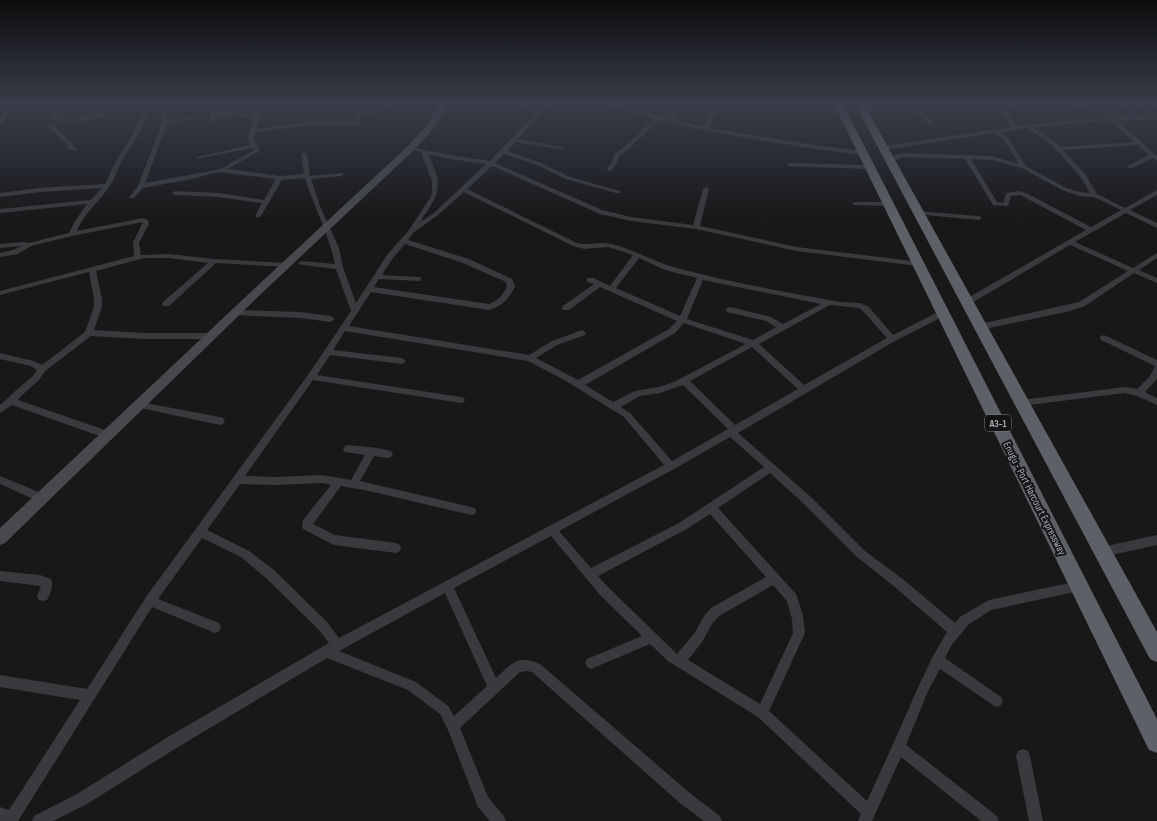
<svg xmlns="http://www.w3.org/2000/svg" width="1157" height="821" viewBox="0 0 1157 821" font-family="'Sofia Sans Condensed',sans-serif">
  <rect width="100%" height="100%" fill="#181819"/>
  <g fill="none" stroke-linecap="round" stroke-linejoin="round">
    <!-- minor -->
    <g fill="#393a3e" fill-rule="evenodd">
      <path d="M5,104H11L8,114L2,124L0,125V118Z"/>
      <path d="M54,104H60L57,117L60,118H78L104,112L107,114C96,121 62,126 51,118Z"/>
      <path d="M141,104H147C147,127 132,143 121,162C117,170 115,180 109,187C99,202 84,213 77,231L143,218L148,220L149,224L139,243L141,255L169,254L214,259L287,263L291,265L287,267L216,263L169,306H163L162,304L163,302L208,263L169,258H144L96,271L102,299V307L94,330L144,333H212L216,336L212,339H144L91,336L45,371L39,380L18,399V400L111,432L113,435L111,438L108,439L12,405L0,413V405C8,399 12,393 19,388C25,382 33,378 37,370L31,366L0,359V353L33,361L42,365L85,332L94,307V299L89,272L0,295V291L134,256L133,243L143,222L72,236L31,246L18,254L0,257V253L13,250L21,246L0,248V244L23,242L29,243L69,233L75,221L87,204L0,213V209L91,200L102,188L40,192L0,197V193L40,188L105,184C109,177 111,169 116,161C126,143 142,127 141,104Z"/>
      <path d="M160,104H166L168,121L205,114L208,116L167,124L145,183L221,169L254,150L252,148L197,159V157L250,145L248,137L254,117L215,116L216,121L211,122L207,104H213L214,112L254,114L252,104H258L260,116L256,129L314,121H355L358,112L378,110L382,104H387L382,112L362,114L360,123L357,125H314L255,132L254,140L260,150L259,151L228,169L280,176L304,174L301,154L304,152L307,154L310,176L343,173L344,174L341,176L311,179L320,206L339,248L343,267L356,303L387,255L409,230L430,198L432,193V181L421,152L409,149V147L450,155L490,161L545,104H550L518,139L562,147L564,148V150L516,142L507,151L541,163L570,177L620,191V193H616L566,179L537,165L504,154L495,163L602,210L631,217L693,225L703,189L706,187L709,189L700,226L797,247L921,262V266H918L797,251L696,229L631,221L600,214L492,166L467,189L577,243C588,246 600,241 611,244C633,249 652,261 673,267C728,282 785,292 840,302L860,303L869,307L893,335L940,311H946L947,313L946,315L895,341L738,433L812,498L865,551L904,580L955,623L960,617L989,600L1079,581L1083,582L1085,586L1083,590L1079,591L991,610L968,625L951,646L945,658L1001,697L1003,701L1001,705L997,707L993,705L940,669L928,691L906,745L997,816L999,821H981L901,757L872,821H858L861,814L758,717L668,661L650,644L591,669L587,667L585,663L587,659L642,636L600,595L551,536L454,588L496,678C513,663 517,654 540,664L691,794L720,816L722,821H704L681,804L532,672L526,671L520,672L460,728L488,797L504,816L506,821H490L478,807L448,730L440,714L408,690L327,658L178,747L87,804L53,821H32L34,816L77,794L168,737L329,643L319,630L266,578L241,557L202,538L158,599L219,623L221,627L219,631L215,633L152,607L18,821H0V807L9,810L80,700L0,687V675L87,689L146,597L308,375L351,311L336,269L302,265L298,263L302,261L335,264C329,235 314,207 305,178L282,180L261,216L258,218L255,216L262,203L218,197L175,195L172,193L175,191L218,193L264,200L276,179L218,172L192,179L143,188L134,198H130L129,197L138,186L162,123ZM428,154L450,159L486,164L434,213L420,222C440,192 444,188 428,154ZM464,192L573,246L584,249L608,247L633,255L610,286L593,278H587V282L594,284L563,306L562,308L563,310H569L600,287L677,321L669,329L578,380L536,358L557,345L585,335L586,333L582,330L552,341L529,355L349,326L371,292L489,310C502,306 510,298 515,286L512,279L469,259L408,240L413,233L438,215ZM405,244L463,263L506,282L507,286C504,294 498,301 489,304L374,287L379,279L421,281V277H418L382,275L393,258ZM639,258L665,270L697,278L680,316L616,288ZM703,280L821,304L783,324L771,317L730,307L727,308L726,310L727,312L766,321L776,327L753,340L687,319ZM830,305L859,308L863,311L887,338L804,385L759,344ZM684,323L746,344L674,382L659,387L635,391L613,402L585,385L675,333ZM345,331L528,361L566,381L624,417L664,465L339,638L327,622L274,570L249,551L207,530L240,484L276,485L322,483L331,485L303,520L302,526L303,529L334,545L396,553L400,551L401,548L400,545L396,543L335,535L313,524L341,486L369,491L471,515L475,514L476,511L475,508L471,507L360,481L374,456L388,458L391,457L393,454L391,451C378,447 363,447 348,445L345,446L343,449L345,452L365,455L351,480L322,475L276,477L245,476L313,380L461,403L464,402L465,400L464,398L461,397L317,375L330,355L402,364L406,361L402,358L333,350ZM752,347L798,389L735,425L690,381ZM683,385L728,429L672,461L630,413L621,407L640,396L660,393ZM730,437L764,467L679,523L591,568L559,531L674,469ZM770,473L804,504L857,557L896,588L947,632L933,656L920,683L894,742L867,801L769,711L805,633L803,615L796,594L718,508ZM710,514L766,577L711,608L704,616L694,634L677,654L608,587L598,576L687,529ZM773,585L787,601L792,619L793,633L760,704L688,660L702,642L712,624L719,616ZM445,593L487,686L454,716L448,706L416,682L339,651Z"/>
      <path d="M515,104H525L526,105L523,107Z"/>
      <path d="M610,104H618L669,119L675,104H681L674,120L704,127L707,118L718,108L721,110L712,120L709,128L808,144L862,151L865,153L862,155L808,148L706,131L659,120L627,150L619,156L618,161L612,170L610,171L607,169L612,161L614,154L623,148L654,119Z"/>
      <path d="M913,104L934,123V125H930L916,112H862L859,110L862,108H912L910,106Z"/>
      <path d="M1002,104H1018L1005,107L1016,126L1114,117L1102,104H1107L1120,117L1132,116L1122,104H1127L1137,116H1148L1139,104H1144L1154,115H1157V119L1153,120H1117L1157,156V161L1153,158L1132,168H1128V166L1149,155L1138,145L1063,150L1085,174L1097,194L1125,208L1157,190V195L1130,210L1157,223V228L1126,213L1075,242L1133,268L1157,253V258L1139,270L1157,278V283L1134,273L1085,306L1070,311L980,330L977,329L976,327L980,324L1079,302L1128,271L1070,245L970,304H964L963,302L964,300L1086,230L1020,195L1011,196L1008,206L993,205L965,159L903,157L891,163L886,162L896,155L903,153L992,156L1019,164L1004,140L995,133L883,150L880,148L883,146L1011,127L999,106ZM1110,120L1134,142L1060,147L1055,142L1033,127ZM1027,128L1051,144L1080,176L1090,193L1080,192L1066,188L1026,166L1008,138L1001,132ZM971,159L992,160L1022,168L1062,190L1079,196L1094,197L1121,210L1091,227L1028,194L1020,191L1006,193L1003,203L997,202Z"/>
      <path d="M1074,104H1080L1083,107L1078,108Z"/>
      <path d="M1153,104H1157V108Z"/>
      <path d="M48,125H52L72,143L73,147L77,149V151L68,149L67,144L48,127Z"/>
      <path d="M790,163L869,165L872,167L869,169L788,166V164Z"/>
      <path d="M855,202H888L891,204L888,206L853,205V203Z"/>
      <path d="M917,211L979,216L982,218L979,220L915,214V212Z"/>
      <path d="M236,310L300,312L331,316L335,319L331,322L300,318L233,315L232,313L233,311Z"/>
      <path d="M1104,335L1157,360V379L1145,392L1157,398V405L1137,396L1125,393L1021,406L1018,405L1017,403L1018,401L1021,400L1125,387L1137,389L1150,376L1155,366L1101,340L1100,338L1101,336Z"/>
      <path d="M140,402L220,417L223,418L225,421L223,424L220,425L140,408L136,405Z"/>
      <path d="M0,476L46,495L47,498L46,501L42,502L38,501L0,484Z"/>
      <path d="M1157,535V545L1102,557L1098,555L1097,552L1098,549L1102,547Z"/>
      <path d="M0,571L40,575L51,579C54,586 50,593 47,600L43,601L39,600L37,596L41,586L0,581Z"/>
      <path d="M1023,749L1028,751L1030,756L1043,821H1029L1016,756L1018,751Z"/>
    </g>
    <!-- secondary -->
    <path fill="#47494e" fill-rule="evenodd" d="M439,104H447L436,126L414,150L262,293L5,543L0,545V528L254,289L408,146L429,123Z"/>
    <!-- trunk -->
    <g fill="#5d6066" fill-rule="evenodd">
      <path d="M834,104H843L1157,719V753L1149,750Z"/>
      <path d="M855,104H864L1157,632V662L1150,659Z"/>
    </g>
  </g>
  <!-- sky -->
  <linearGradient id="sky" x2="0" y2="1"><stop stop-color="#0d0d0e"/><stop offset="0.47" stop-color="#373d49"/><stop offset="1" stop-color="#373d49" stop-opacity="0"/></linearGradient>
  <rect width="1157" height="219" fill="url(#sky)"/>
  <g text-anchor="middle" stroke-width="4" stroke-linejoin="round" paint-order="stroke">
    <!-- shield labels -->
    <rect fill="#131314" stroke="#7d8087" stroke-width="1" x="985" y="415" width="26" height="16" rx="3"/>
    <g font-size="10" font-weight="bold" fill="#abafb8">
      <text x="998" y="427">A3-1</text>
    </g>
    <!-- street labels -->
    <g font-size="11" fill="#abafb8" stroke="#131314">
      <text transform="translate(1035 498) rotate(63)" y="4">Enugu - Port Harcourt Expressway</text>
    </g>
  </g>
</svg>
